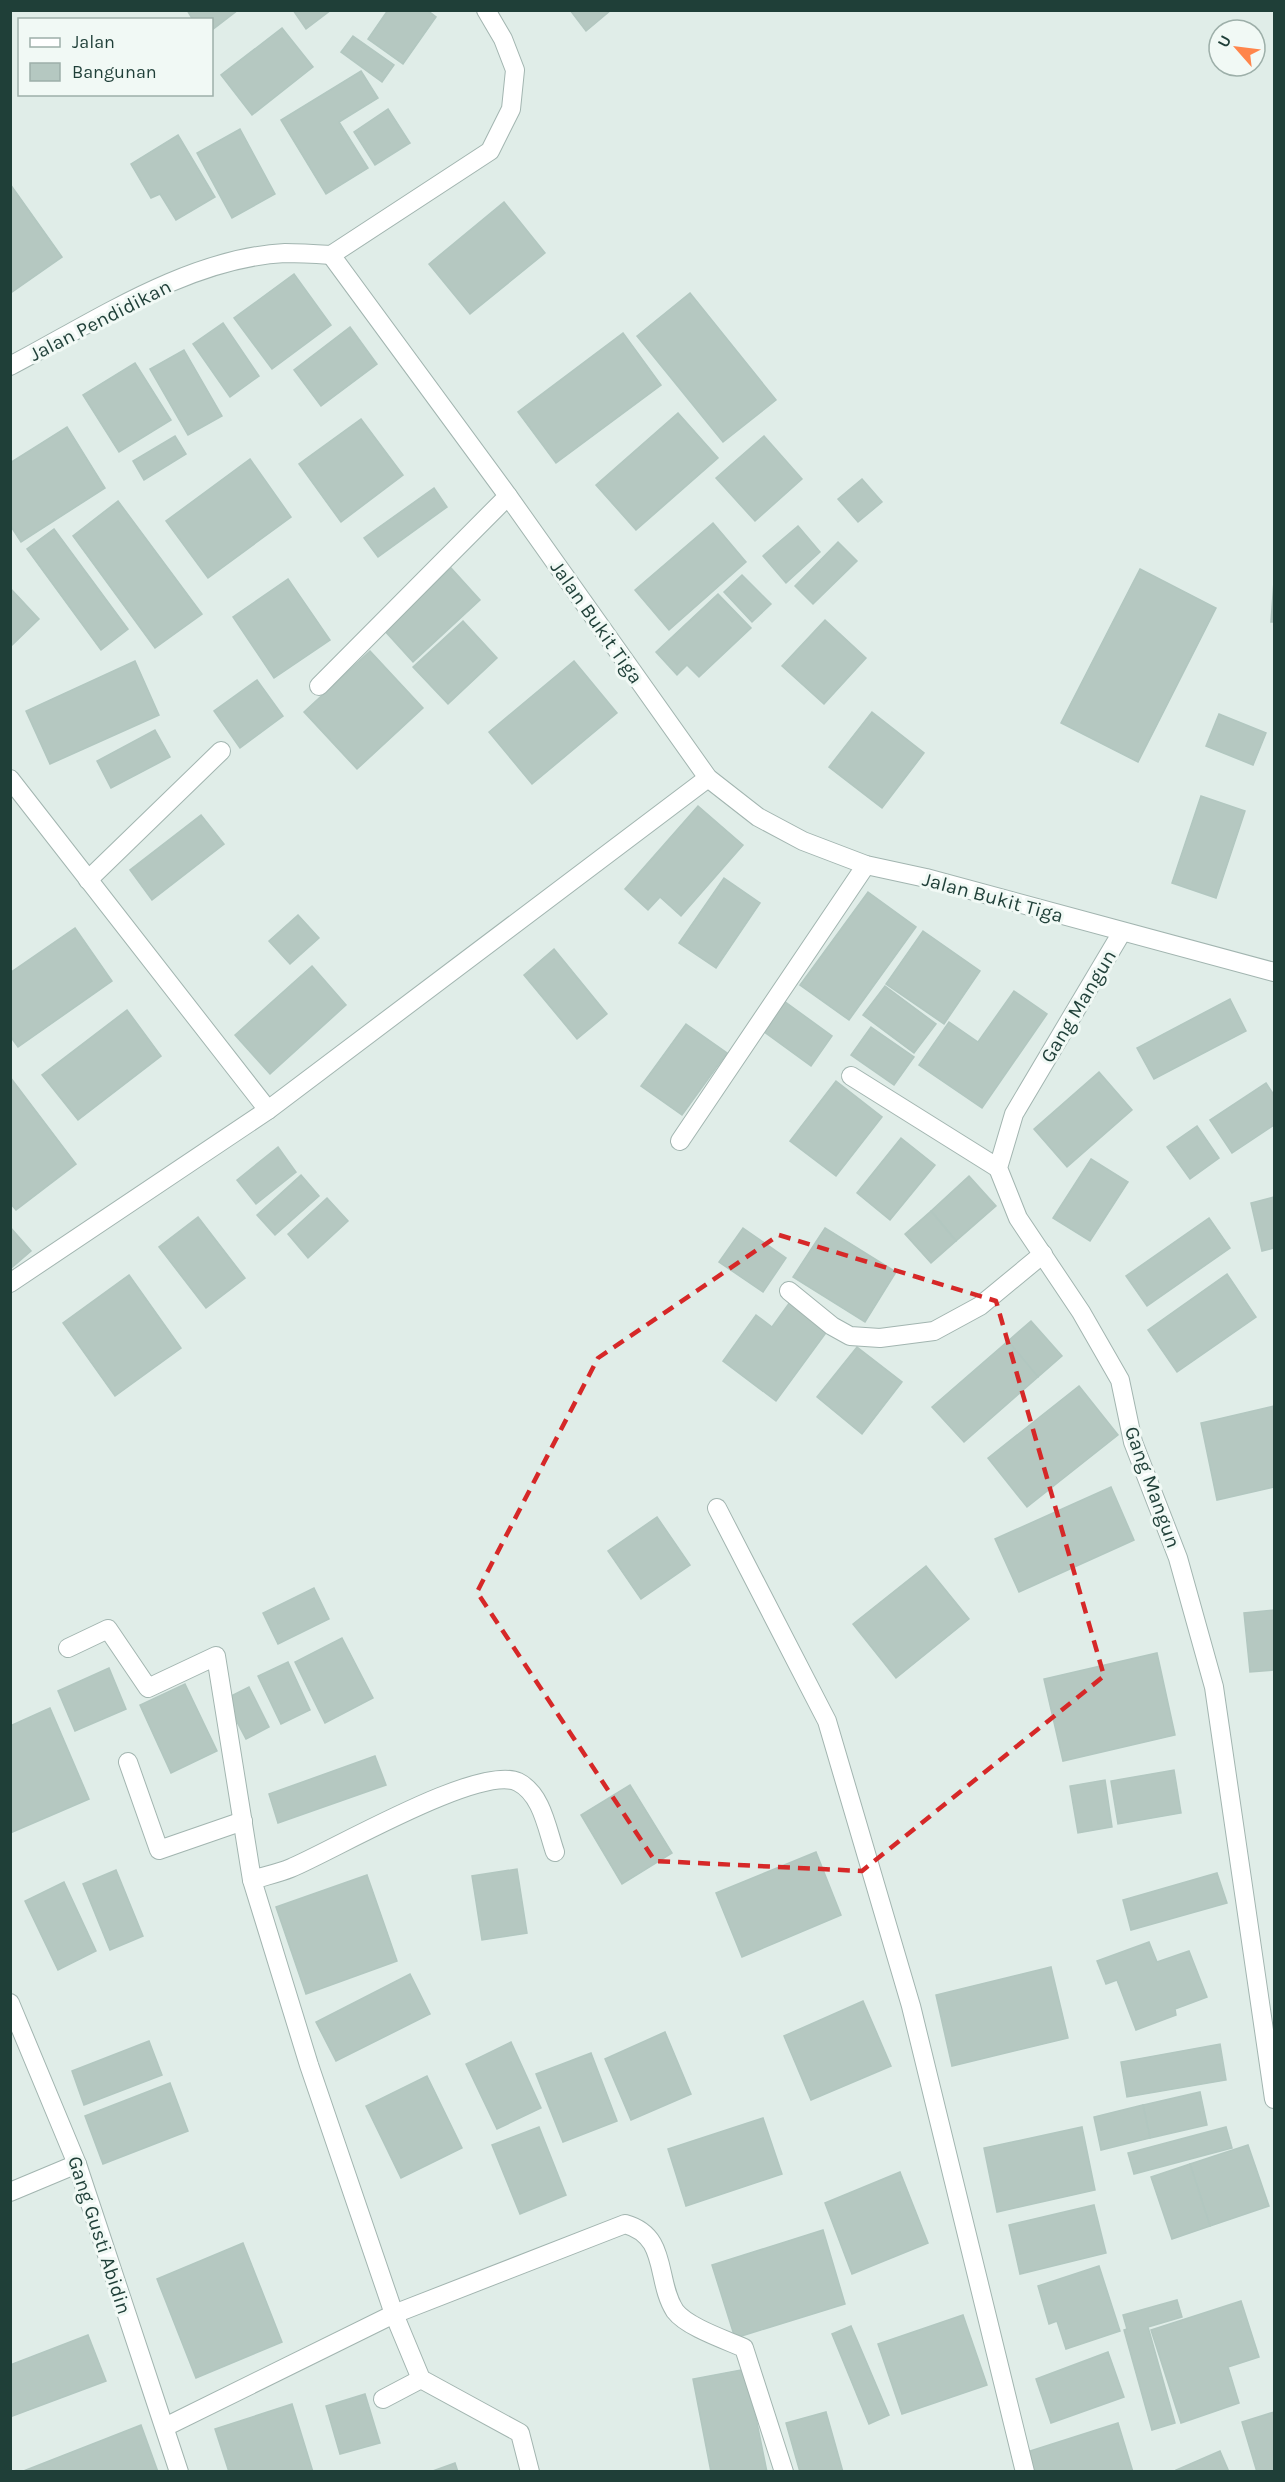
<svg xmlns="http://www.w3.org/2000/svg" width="1285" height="2482" viewBox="0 0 1285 2482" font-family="Karla,sans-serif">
  <rect width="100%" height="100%" fill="#e0ede8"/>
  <!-- building -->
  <g fill="#b5c8c1" stroke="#b2c7c0" stroke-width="1.5">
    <path d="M187,10H238L212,30V20H193Z"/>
    <path d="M293,10H331L306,29Z"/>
    <path d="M388,10H427L436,17L403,64L368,39Z"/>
    <path d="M570,10H611L586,31Z"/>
    <path d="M282,28L313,67L252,115L221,75Z"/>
    <path d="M353,36L394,65L382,82L341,52Z"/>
    <path d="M361,71L378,98L339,122L368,168L326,194L281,120Z"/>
    <path d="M388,109L410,143L375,165L354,132Z"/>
    <path d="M240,129L275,194L232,218L197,153Z"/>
    <path d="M178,135L215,197L176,220L160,194L151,198L131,164Z"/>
    <path d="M10,184L62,257L12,292L10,290Z"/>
    <path d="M504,202L545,253L470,314L429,264Z"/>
    <path d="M294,274L331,325L272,369L234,318Z"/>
    <path d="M690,293L776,400L723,442L637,336Z"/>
    <path d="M223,323L259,376L230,397L193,344Z"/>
    <path d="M350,327L377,364L321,406L294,370Z"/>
    <path d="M623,333L661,385L556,463L518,412Z"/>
    <path d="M184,350L222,416L188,435L150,369Z"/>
    <path d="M135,363L171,420L119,452L83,395Z"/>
    <path d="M678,413L718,458L636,530L596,485Z"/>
    <path d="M361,419L403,475L341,522L299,464Z"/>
    <path d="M67,427L105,488L21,542L10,525V463Z"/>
    <path d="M175,436L186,454L144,480L133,461Z"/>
    <path d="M764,436L802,479L755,521L716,478Z"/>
    <path d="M250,459L291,517L208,578L166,521Z"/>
    <path d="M862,479L882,502L858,522L838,499Z"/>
    <path d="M434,488L447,507L378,557L364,538Z"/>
    <path d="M118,501L202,614L155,648L73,536Z"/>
    <path d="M713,523L746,562L669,630L635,590Z"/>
    <path d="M798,526L820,552L786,583L763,556Z"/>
    <path d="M54,529L128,629L101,650L27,549Z"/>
    <path d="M838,542L857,561L813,604L795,586Z"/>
    <path d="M451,568L480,600L413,662L384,630Z"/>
    <path d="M1140,569L1216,608L1138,762L1061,723Z"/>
    <path d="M742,575L771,604L752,622L724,592Z"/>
    <path d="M288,579L330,640L274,678L233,617Z"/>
    <path d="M1274,581V622H1271Z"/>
    <path d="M10,588L39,619L10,647Z"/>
    <path d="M718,594L751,628L699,677L687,665L677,675L656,652Z"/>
    <path d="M825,620L866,658L824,704L782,666Z"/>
    <path d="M463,621L497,658L448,704L413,667Z"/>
    <path d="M370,651L423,708L357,769L304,712Z"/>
    <path d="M135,661L159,715L50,764L26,711Z"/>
    <path d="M574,661L617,713L532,784L489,732Z"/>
    <path d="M257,680L283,716L240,748L214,711Z"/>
    <path d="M872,712L924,753L882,808L829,767Z"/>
    <path d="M1219,714L1266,733L1253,765L1206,746Z"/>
    <path d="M155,730L170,757L111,788L97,761Z"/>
    <path d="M1201,796L1245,811L1216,898L1172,883Z"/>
    <path d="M698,806L743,845L681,916L660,897L648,910L625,889Z"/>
    <path d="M201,815L224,844L152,900L130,870Z"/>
    <path d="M724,878L760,903L716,968L679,943Z"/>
    <path d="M868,892L916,927L849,1020L800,985Z"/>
    <path d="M298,915L319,938L290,964L269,941Z"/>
    <path d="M75,928L112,981L18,1047L10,1036V973Z"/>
    <path d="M923,931L980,971L944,1024L886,984Z"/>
    <path d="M554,949L607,1014L577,1039L524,975Z"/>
    <path d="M312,966L346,1005L270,1074L235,1035Z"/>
    <path d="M885,986L936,1024L914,1053L863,1015Z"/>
    <path d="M1014,991L1047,1014L982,1108L919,1065L949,1022L978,1042Z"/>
    <path d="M1230,999L1246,1031L1154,1079L1137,1048Z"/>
    <path d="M784,1001L832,1036L811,1066L763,1031Z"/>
    <path d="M127,1010L161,1056L78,1120L42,1075Z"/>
    <path d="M686,1024L727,1053L682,1115L641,1086Z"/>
    <path d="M871,1027L914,1057L894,1085L851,1055Z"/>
    <path d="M1099,1072L1132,1110L1067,1167L1034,1129Z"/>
    <path d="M10,1077L76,1164L16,1210L10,1203Z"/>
    <path d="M836,1081L882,1117L836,1176L790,1141Z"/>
    <path d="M1266,1083L1274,1095V1125L1232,1153L1210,1120Z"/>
    <path d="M1197,1126L1219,1158L1190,1179L1167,1147Z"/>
    <path d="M901,1138L935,1165L890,1220L857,1193Z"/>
    <path d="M278,1147L296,1172L256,1204L237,1180Z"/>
    <path d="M1091,1159L1128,1182L1090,1241L1053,1218Z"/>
    <path d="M301,1175L319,1196L275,1235L257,1215Z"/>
    <path d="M969,1176L996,1206L956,1241L931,1211Z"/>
    <path d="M1274,1197V1248L1262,1251L1251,1203Z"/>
    <path d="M327,1198L348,1221L308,1258L288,1234Z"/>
    <path d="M931,1211L956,1241L931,1263L905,1234Z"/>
    <path d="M198,1217L245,1278L206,1308L159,1247Z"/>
    <path d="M1209,1218L1230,1248L1147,1306L1126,1276Z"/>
    <path d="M10,1227L31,1251L10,1269Z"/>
    <path d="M743,1228L786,1258L763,1292L719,1262Z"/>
    <path d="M825,1228L896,1272L865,1322L793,1277Z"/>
    <path d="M1227,1274L1256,1317L1177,1372L1148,1330Z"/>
    <path d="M129,1275L181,1348L115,1396L63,1323Z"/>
    <path d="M790,1302L828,1330L776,1401L723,1361L756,1315L772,1327Z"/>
    <path d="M1031,1321L1062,1356L1038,1377L1008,1341Z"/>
    <path d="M1008,1341L1038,1377L964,1442L932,1407Z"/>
    <path d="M857,1347L902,1382L862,1434L817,1397Z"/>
    <path d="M1079,1386L1118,1435L1027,1507L988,1458Z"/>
    <path d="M1274,1406V1487L1217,1500L1201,1423Z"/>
    <path d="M1111,1487L1134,1540L1019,1592L995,1539Z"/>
    <path d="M657,1517L690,1565L641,1599L608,1551Z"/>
    <path d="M926,1566L969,1619L896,1678L853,1624Z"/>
    <path d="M314,1588L329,1619L278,1644L263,1613Z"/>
    <path d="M1274,1610V1670L1250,1672L1244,1613Z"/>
    <path d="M342,1638L373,1698L325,1723L295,1662Z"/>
    <path d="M1157,1653L1175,1735L1063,1761L1044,1679Z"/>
    <path d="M288,1662L310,1710L281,1724L258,1676Z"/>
    <path d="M109,1668L126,1709L75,1731L58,1691Z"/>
    <path d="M185,1684L217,1751L171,1773L140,1705Z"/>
    <path d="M249,1687L269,1727L246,1739L225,1699Z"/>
    <path d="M50,1708L89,1799L10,1833V1726Z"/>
    <path d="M375,1756L386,1785L278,1823L269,1794Z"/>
    <path d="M1174,1770L1181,1813L1118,1824L1111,1781Z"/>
    <path d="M1105,1780L1112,1827L1078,1833L1070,1786Z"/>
    <path d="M630,1785L672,1853L622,1884L581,1815Z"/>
    <path d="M816,1852L841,1915L742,1957L716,1893Z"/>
    <path d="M517,1869L527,1933L482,1940L472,1876Z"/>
    <path d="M116,1870L143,1936L110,1950L83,1884Z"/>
    <path d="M1217,1873L1227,1903L1131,1930L1123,1900Z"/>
    <path d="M367,1875L397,1961L306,1994L276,1907Z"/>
    <path d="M64,1882L96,1951L58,1970L25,1901Z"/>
    <path d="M1149,1942L1157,1962L1189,1951L1207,1997L1175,2009L1176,2015L1136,2030L1117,1980L1106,1984L1097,1961Z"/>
    <path d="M1051,1967L1068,2038L952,2066L936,1995Z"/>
    <path d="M410,1974L430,2014L336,2061L316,2022Z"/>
    <path d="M863,2001L891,2066L811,2100L784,2036Z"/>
    <path d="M665,2032L691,2094L631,2120L605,2059Z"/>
    <path d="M149,2041L162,2075L84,2105L72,2071Z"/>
    <path d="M511,2042L541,2108L497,2129L466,2064Z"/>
    <path d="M1220,2044L1226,2080L1127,2097L1121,2062Z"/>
    <path d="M591,2053L617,2121L563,2142L536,2074Z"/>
    <path d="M427,2076L462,2148L401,2178L366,2106Z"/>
    <path d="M170,2083L188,2131L103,2164L85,2116Z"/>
    <path d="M1200,2092L1207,2125L1150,2138L1143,2105Z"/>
    <path d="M1143,2105L1150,2138L1101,2150L1094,2117Z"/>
    <path d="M763,2118L782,2174L686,2206L668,2149Z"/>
    <path d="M539,2127L566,2195L520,2214L492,2145Z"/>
    <path d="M1082,2127L1095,2190L997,2212L984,2148Z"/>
    <path d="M1226,2127L1232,2148L1134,2174L1128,2153Z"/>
    <path d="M1248,2145L1269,2206L1210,2226L1190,2164Z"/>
    <path d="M1190,2164L1210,2226L1172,2239L1151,2177Z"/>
    <path d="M900,2172L928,2243L852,2274L825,2203Z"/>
    <path d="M1094,2205L1106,2253L1020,2274L1009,2225Z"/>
    <path d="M823,2230L845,2304L735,2338L712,2265Z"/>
    <path d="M243,2243L282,2342L196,2378L157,2279Z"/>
    <path d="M1099,2266L1120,2331L1066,2349L1057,2321L1049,2324L1038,2286Z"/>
    <path d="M1177,2300L1182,2317L1148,2327L1175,2423L1152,2430L1124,2330L1127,2329L1123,2315Z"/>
    <path d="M1241,2301L1259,2357L1228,2367L1239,2403L1181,2423L1151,2330Z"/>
    <path d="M963,2315L987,2385L902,2414L878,2344Z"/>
    <path d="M851,2326L889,2415L869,2424L832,2334Z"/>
    <path d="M88,2335L106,2381L10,2417V2365Z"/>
    <path d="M1108,2352L1124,2397L1051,2423L1036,2379Z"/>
    <path d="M746,2369L767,2472H711L693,2379Z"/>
    <path d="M365,2394L380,2443L340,2454L326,2406Z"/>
    <path d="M292,2404L313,2472H229L215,2429Z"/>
    <path d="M826,2412L843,2472H800L786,2423Z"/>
    <path d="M1274,2412V2472H1257L1242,2422Z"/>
    <path d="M1118,2423L1133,2472H1033L1027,2452Z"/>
    <path d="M141,2425L158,2472H21Z"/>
    <path d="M1220,2451L1229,2472H1177L1176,2470Z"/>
    <path d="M455,2463L458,2472H430Z"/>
  </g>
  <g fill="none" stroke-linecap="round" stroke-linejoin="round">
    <defs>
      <g id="lane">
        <path d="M394,2314L421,2379L520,2433L530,2472"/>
        <path d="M383,2399L421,2379"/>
      </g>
      <g id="street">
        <path d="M331,255L508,496L708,778L758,817L803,841L866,865L926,878L1274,972"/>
        <path d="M331,255L490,151L511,109L515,70L503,39L486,10"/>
        <path d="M10,366C94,322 188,258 285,253C300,253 316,254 331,255"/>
        <path d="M319,686L508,496"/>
        <path d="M10,779L268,1110"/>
        <path d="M88,880L221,751"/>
        <path d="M1122,932L1014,1114L998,1168L1018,1218L1081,1312L1120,1380L1133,1442L1178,1558L1214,1687L1274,2099"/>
        <path d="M851,1076L998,1168"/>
        <path d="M680,1141L866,865"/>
        <path d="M10,1283L268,1110L708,778"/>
        <path d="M789,1291L832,1326L850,1336L880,1338L934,1331L980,1306L1043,1254"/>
        <path d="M717,1508L827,1721L911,2006L1025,2472"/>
        <path d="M68,1648L108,1629L148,1688L216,1656L252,1880"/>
        <path d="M128,1762L159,1850L243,1821"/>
        <path d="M10,2003L77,2164L179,2472"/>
        <path d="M10,2192L77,2164"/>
        <path d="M394,2314L309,2065L252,1880C265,1876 279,1873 291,1868C334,1850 480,1764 518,1782C542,1794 547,1829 555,1852"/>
        <path d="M165,2427L394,2314L625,2224C669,2236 655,2280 675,2311C687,2327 726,2340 744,2348L784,2472"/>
      </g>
    </defs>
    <!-- lane casing -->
    <use href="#lane" stroke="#a2b5b0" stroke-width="20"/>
    <!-- street casing -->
    <use href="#street" stroke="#a2b5b0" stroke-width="20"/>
    <!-- lane -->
    <use href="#lane" stroke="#fff" stroke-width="18"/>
    <!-- street -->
    <use href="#street" stroke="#fff" stroke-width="18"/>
  </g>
  <!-- marked area -->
  <path fill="none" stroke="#d62828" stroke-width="4.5" stroke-dasharray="12 8" stroke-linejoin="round" d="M779,1235L996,1301L1104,1676L862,1871L655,1861L477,1592L598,1358Z"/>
  <g text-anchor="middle" stroke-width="6" stroke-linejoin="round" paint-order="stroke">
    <!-- street labels -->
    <g font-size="20" fill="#1f3f38" stroke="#f1f9f5">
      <text transform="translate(100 320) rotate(-27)" y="7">Jalan Pendidikan</text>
      <text transform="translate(597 622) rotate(55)" y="7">Jalan Bukit Tiga</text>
      <text transform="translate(993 897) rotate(15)" y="7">Jalan Bukit Tiga</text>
      <text transform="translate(1078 1006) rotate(-59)" y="7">Gang Mangun</text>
      <text transform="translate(1153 1487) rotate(70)" y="7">Gang Mangun</text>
      <text transform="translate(100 2235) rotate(72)" y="7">Gang Gusti Abidin</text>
    </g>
  </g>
  <!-- border -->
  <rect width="1285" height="2482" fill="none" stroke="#1f3f38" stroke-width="24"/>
  <!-- legend -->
  <rect x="18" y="18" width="195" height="78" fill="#f1f9f5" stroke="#9dafa9" stroke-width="1.5"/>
  <rect x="30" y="38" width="30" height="9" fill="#ffffff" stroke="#9dafa9" stroke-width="1.5"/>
  <text x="72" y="48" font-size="18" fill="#1f3f38">Jalan</text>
  <rect x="30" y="63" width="30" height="18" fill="#b5c8c1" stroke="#9dafa9" stroke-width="1.5"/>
  <text x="72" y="78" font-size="18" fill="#1f3f38">Bangunan</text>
  <!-- north arrow -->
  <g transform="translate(1237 48) rotate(298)"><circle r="28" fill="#f1f9f5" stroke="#9dafa9" stroke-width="1.5"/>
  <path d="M0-4.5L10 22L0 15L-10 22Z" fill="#ff854b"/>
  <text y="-9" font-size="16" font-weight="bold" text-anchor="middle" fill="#1f3f38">U</text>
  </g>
</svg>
